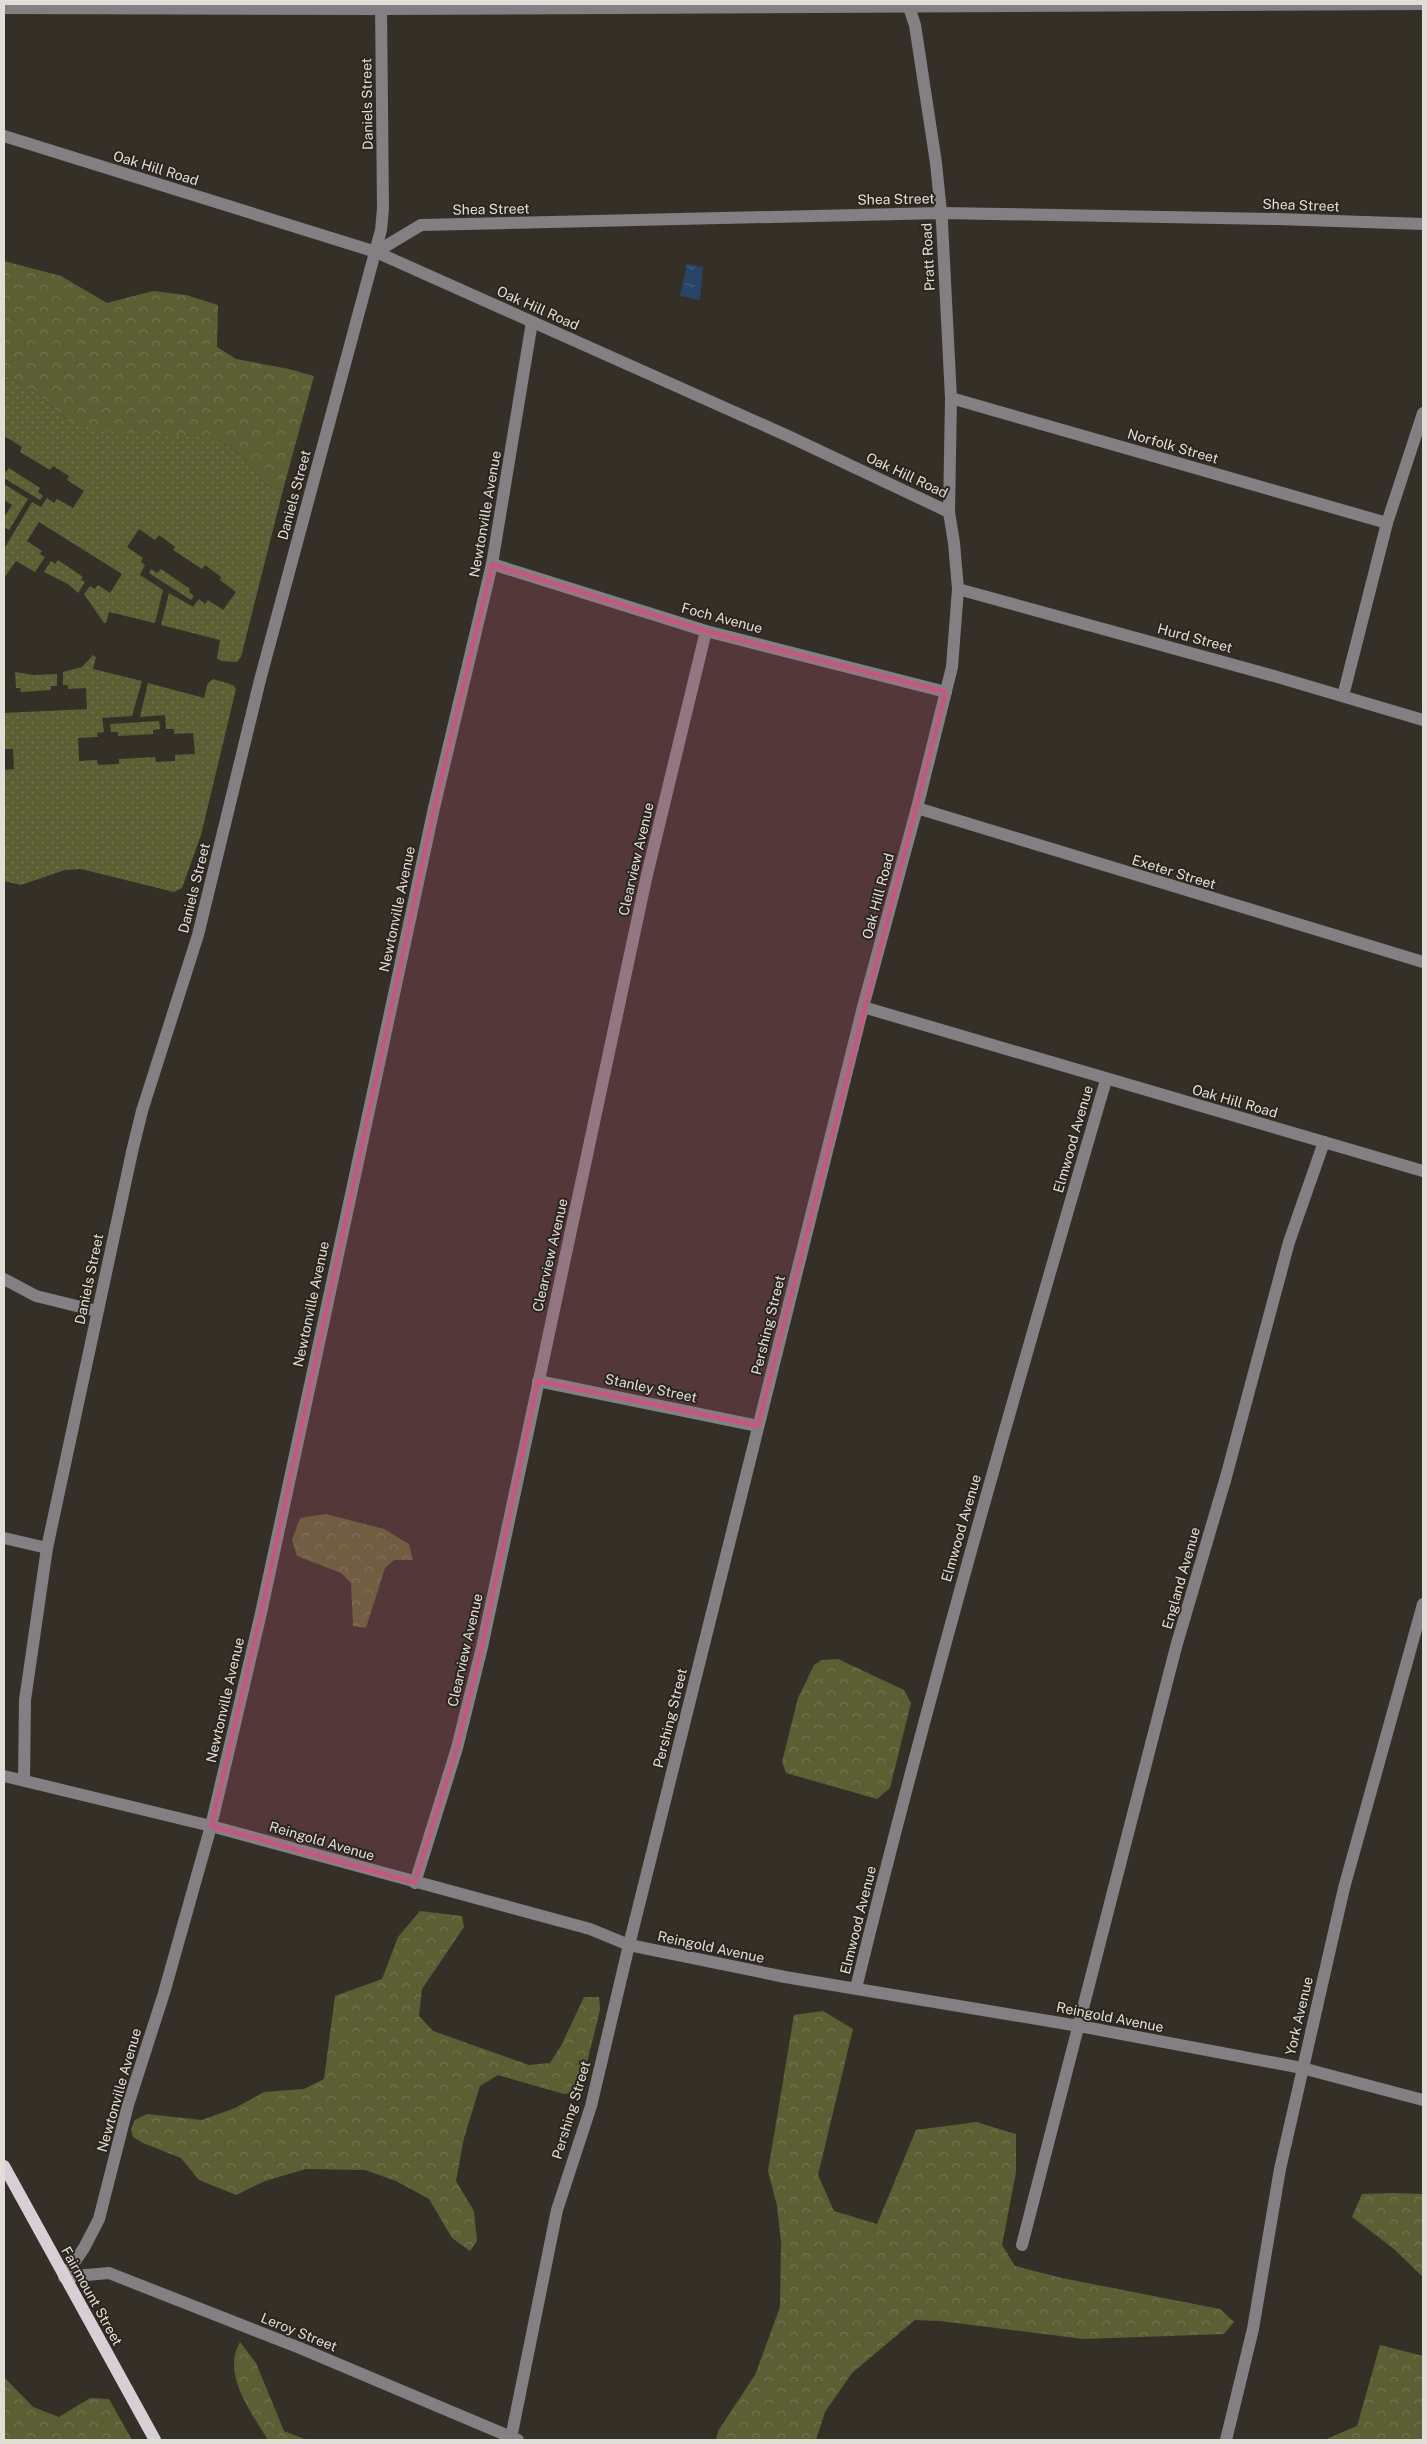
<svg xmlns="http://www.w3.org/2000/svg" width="1427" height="2444" viewBox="0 0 1427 2444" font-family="'Public Sans',sans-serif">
  <defs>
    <pattern id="grass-dots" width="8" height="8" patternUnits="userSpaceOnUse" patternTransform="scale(1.25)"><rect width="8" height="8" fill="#5b5f33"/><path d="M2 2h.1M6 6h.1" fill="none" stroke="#727650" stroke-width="1.8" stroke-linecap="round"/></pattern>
    <pattern id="forest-crowns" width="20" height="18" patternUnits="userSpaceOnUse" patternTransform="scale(1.25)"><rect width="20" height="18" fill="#5b5f33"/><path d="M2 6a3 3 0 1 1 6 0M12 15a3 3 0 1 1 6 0" fill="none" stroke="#727650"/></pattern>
    <pattern id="water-ripples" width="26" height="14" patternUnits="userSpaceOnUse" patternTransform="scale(1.25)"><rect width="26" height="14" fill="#264568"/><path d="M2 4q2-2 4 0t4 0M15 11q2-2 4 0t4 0" fill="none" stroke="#455f7d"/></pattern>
  </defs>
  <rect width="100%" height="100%" fill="#353027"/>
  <!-- grass -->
  <g fill="url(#grass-dots)">
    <path d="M4,375L37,393L69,422L215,438L241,455L267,486L283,490L241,657L237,662L221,661L217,658L220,640L161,625L169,593L193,607L199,599L205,604L208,600L223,610L236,592L220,580L221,577L205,565L202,569L173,550L175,547L159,535L155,540L139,529L127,547L143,558L141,562L145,565L140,575L163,590L155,623L109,612L106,623H104L84,594L90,586L95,589L98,585L110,593L122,574L39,522L27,541L42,551L40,554L45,557L35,572L16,561L4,578V549L32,502L41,507L47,498L54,503L57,499L73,508L84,491L67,480L69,476L53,466L50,470L20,452L22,447L6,437L4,439Z"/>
    <path d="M9,468L40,488L38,492L43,496L40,500L4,478V470L6,472Z"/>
    <path d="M4,484L28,499L9,530L4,527V517L12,505L4,500Z"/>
    <path d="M58,560L83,577L81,580L85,582L78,593L68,584L44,572L51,561L55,564Z"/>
    <path d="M151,569L157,573L161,569L190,589L189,592L194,596L191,600L149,573Z"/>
    <path d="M93,655L96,657L93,669L142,681L132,716L102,718L104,732L97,733L98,737L78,738L79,761L97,760L98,765L119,764V759L155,757L156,762L175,761V755L195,754L193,733L174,734V729H166L165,715L140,717L148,683L204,698L208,683L213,679L233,685L236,689L201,835L182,888L174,892L81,869L65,870L21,885L4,881V770L14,769L13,749H4V713L87,709L86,688L68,689V685H63V672L82,667Z"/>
    <path d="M15,672L34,675L57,674V686H51V690L21,692L20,688H16Z"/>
    <path d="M159,721L160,729L153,730V734L118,736V732H111L110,724Z"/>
  </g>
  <!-- forest -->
  <g fill="url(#forest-crowns)">
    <path d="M4,261L61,276L107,303L153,291L186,295L218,305L217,347L236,359L289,369L314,376L283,490L267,486L241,455L215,438L110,432L69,422L37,393L4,375Z"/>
    <path d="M326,1514L384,1529L409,1544L413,1560H394L385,1568L366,1628L353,1626L351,1583L341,1573L297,1556L292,1540L300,1518Z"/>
    <path d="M838,1659L904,1690L911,1703L890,1788L877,1799L786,1773L782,1762L798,1698L814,1665L822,1660Z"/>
    <path d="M420,1911L462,1916L464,1927L422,1989L419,2016L433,2031L529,2065L550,2063L562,2044L584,1997H599L600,2010L580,2091L564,2094L498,2075L480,2086L464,2138L456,2181L474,2211L477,2241L470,2251L452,2238L429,2199L396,2181L365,2170L306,2169L265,2181L236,2195L199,2180L181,2158L143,2143L133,2137L131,2129L135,2120L147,2114L202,2120L235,2108L264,2092L304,2089L324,2079L335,1996L382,1979L398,1937Z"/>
    <path d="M823,2011L853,2029L818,2175L834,2211L877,2224L916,2130L976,2122L1016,2134V2172L1002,2245L1015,2266L1062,2278L1220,2309L1234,2322L1224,2334L1084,2339L940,2321L915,2320L852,2373L825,2412L816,2440H716L718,2431L755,2375L780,2307L781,2242L777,2206L768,2171L794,2015Z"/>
    <path d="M1393,2193L1423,2194V2277L1394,2249L1352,2217L1362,2194Z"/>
    <path d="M240,2342L256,2363L284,2431L307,2440H268C252,2413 221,2374 240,2342Z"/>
    <path d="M1380,2345L1423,2356V2440H1324L1357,2426Z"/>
    <path d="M4,2377L33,2407L59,2417L90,2398L109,2399L132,2440H4Z"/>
  </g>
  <!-- water -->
  <path fill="url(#water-ripples)" d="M687,264L703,267L700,300L680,296Z"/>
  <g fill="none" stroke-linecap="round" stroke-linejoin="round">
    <!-- minor -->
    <g stroke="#847f83" stroke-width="12">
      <path d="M4,8L381,9L1423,4"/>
      <path d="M4,136L376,252L788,436L949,512"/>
      <path d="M376,252L421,225L941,213L1277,219L1423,224"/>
      <path d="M951,398L1387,523"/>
      <path d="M492,564L706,631L946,692"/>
      <path d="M958,589L1274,676L1423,720"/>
      <path d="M1343,696L1387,523L1423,413"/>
      <path d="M917,808L1423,962"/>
      <path d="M863,1007L1423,1171"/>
      <path d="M4,1279L36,1296L97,1311"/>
      <path d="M538,1381L758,1426"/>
      <path d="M4,1538L47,1548"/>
      <path d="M4,1776L211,1826L590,1929L629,1945L785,1977L1079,2026L1302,2068L1423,2100"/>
      <path d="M24,1780L25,1700L47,1548L132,1152L142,1111L198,935L260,680L381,230L383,209L381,4"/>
      <path d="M415,1883L457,1748L482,1647L646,879L706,631"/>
      <path d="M856,1988C931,1683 1018,1381 1106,1080"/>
      <path d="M1022,2245L1176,1647L1226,1477L1289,1242L1324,1142"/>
      <path d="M64,2277L84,2248L99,2219L128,2105L164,1993L211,1826L261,1613L434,808L492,564L532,322"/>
      <path d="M64,2277L109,2273L300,2348L518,2440"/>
      <path d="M511,2438L557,2210L591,2106L629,1945L863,1007L917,808L952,667L958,589L954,543L949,512L951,398L942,222L936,163L915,25L908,4"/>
      <path d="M1226,2440L1253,2329L1280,2169L1344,1888L1423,1604"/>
    </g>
    <!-- major -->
    <path stroke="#d8ced5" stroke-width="12" d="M4,2166L155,2440"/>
  </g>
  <!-- marked area -->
  <path fill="#cb5380" fill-opacity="0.2" stroke="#cb5380" stroke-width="4" stroke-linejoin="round" d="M492,564L706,631L946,692L758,1426L538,1381L482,1647L457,1748L415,1883L211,1826L261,1613L434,808Z"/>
  <g text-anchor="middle" stroke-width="4" stroke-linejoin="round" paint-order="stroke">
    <!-- street labels -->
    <g font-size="14" fill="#e1ded8" stroke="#2b261d">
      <text transform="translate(367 104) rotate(-91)" y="5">Daniels Street</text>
      <text transform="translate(156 168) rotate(17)" y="5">Oak Hill Road</text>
      <text transform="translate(896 199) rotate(-1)" y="5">Shea Street</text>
      <text transform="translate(1301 205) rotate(2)" y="5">Shea Street</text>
      <text transform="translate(491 209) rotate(-1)" y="5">Shea Street</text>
      <text transform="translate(928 257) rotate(-93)" y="5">Pratt Road</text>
      <text transform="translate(538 308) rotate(24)" y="5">Oak Hill Road</text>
      <text transform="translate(1173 446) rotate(16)" y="5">Norfolk Street</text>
      <text transform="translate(907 475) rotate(25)" y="5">Oak Hill Road</text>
      <text transform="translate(294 495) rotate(-75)" y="5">Daniels Street</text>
      <text transform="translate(485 514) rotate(-80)" y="5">Newtonville Avenue</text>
      <text transform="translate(722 618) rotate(15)" y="5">Foch Avenue</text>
      <text transform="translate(1195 638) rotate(15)" y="5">Hurd Street</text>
      <text transform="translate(636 859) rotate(-77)" y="5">Clearview Avenue</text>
      <text transform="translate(1174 872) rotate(17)" y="5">Exeter Street</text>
      <text transform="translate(194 888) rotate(-76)" y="5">Daniels Street</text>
      <text transform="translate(878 896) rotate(-75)" y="5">Oak Hill Road</text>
      <text transform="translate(397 909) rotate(-78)" y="5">Newtonville Avenue</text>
      <text transform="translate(1235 1101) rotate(16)" y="5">Oak Hill Road</text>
      <text transform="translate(1073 1139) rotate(-74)" y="5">Elmwood Avenue</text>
      <text transform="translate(550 1255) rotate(-77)" y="5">Clearview Avenue</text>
      <text transform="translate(89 1279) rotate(-78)" y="5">Daniels Street</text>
      <text transform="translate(311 1304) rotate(-78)" y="5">Newtonville Avenue</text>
      <text transform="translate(768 1325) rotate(-76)" y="5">Pershing Street</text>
      <text transform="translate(651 1388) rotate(12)" y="5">Stanley Street</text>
      <text transform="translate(961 1528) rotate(-74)" y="5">Elmwood Avenue</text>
      <text transform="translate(1181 1578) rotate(-74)" y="5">England Avenue</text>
      <text transform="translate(465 1650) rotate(-77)" y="5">Clearview Avenue</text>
      <text transform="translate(225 1700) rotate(-77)" y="5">Newtonville Avenue</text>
      <text transform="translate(670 1718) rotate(-76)" y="5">Pershing Street</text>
      <text transform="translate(322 1841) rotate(16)" y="5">Reingold Avenue</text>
      <text transform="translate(858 1920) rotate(-76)" y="5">Elmwood Avenue</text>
      <text transform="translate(711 1947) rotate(12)" y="5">Reingold Avenue</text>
      <text transform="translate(1299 2016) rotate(-77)" y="5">York Avenue</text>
      <text transform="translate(1110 2017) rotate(11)" y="5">Reingold Avenue</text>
      <text transform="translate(119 2090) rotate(-74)" y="5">Newtonville Avenue</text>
      <text transform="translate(571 2110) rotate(-73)" y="5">Pershing Street</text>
      <text transform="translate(92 2296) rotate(61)" y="5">Fairmount Street</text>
      <text transform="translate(299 2332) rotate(22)" y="5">Leroy Street</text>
    </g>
  </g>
  <!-- border -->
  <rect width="1427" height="2444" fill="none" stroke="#e1ded8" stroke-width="10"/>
</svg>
